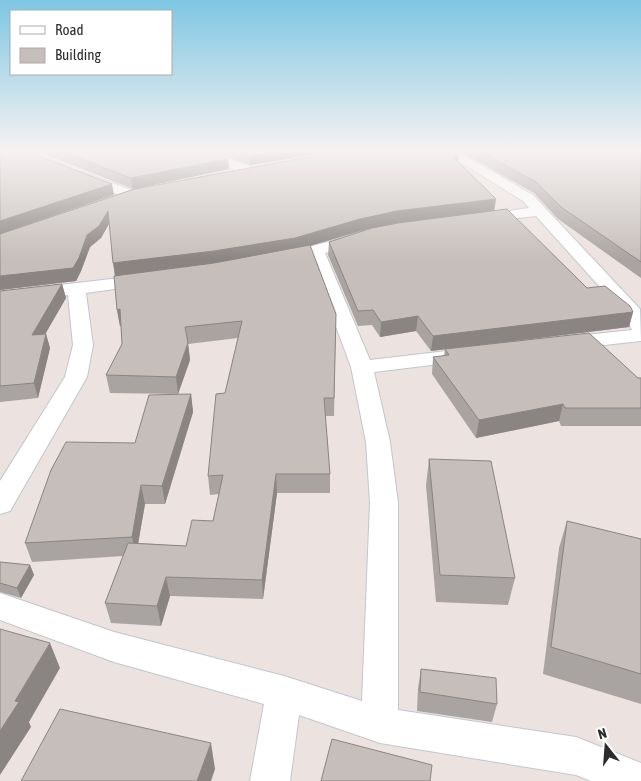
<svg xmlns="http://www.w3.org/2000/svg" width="641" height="781" viewBox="0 0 641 781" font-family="'Asap Condensed',sans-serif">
  <rect width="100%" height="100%" fill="#ece2e0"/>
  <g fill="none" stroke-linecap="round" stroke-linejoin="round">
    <defs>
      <g id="minor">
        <path d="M15,151H52L46,155L0,160V152Z"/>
        <path d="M194,151H210L254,168L255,171L249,175L244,174L196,154Z"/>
        <path d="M443,151H457L533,195L640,309L641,341L567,349L560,347L557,343L560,339L567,337L632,330L625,315L536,216L484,222L479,221L477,218L479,215L529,208L523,201Z"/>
        <path d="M83,172L137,192L139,195L132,199L127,198L78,179L76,176L78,173Z"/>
        <path d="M358,234L364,236L366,239L364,242L325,253L370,360L464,349L471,351L474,355L471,359L464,361L374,372L390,442L398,503V710L576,737L641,763V781H591L576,775L380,743L299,715L290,781H250L264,704L114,662L0,620V593L114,632L284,676L362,701L370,503L366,442L351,367L310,257L283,264L277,263L275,259L277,255Z"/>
        <path d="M145,275L151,276L154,280L151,284L86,293L93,345L87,377L10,511L0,514V481L65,377L73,345L68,295L0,304V292Z"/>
      </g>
    </defs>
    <!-- minor casing -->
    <use href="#minor" stroke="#c1c7cc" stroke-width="2"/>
    <!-- minor -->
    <use href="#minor" fill="#fff" fill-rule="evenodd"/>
  </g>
  <!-- wall -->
  <g fill="#a9a3a1">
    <path d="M45,151H207L229,169L139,188L459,152L458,161L496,199L494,211L587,288L633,312L629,327L464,347L641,378V426H561L559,421L476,438L432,374L433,357L444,356L445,349L431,351L416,331L380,337L372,325L358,326L328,255L329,242L365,230L310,246L336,314L334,416H325L330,474V493H277L263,599L170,596L161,626L111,623L105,603L123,556L32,562L25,543L135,443L191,394L193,412L165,504H145L138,543L186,546L213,521L219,494L210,495L208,476L225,393L238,338L188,344L190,360L178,394L110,393L106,375L122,344L121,326H120L117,310L115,276L109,224L101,238L90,247L81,271L76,281L0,290V234L133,189L45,154Z"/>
    <path d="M214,151H329L323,153L250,165Z"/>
    <path d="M460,151H622L641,157V278L558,219L534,193Z"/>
    <path d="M624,151H641V156Z"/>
    <path d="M62,284L66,298L45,334H46L50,348L38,398L0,402V291Z"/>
    <path d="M429,459L515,578L508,605L436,602L426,485Z"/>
    <path d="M567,521L641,539V704L543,674L559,548Z"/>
    <path d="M0,562L30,565L34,575L21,598L0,592Z"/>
    <path d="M421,669L497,704L492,722L417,711L418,688Z"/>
  </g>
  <!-- shaded-wall -->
  <g fill="#8a8583">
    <path d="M275,151H329L323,153L250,165V155Z"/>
    <path d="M459,152L458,163L454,158Z"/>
    <path d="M228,159L229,169L133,189L131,178Z"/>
    <path d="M112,184L114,195L0,234V221Z"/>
    <path d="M496,199L494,211L397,223L360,231L296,250L215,264L115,276L113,263L360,219L397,211Z"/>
    <path d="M108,211L110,222L101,238L90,247L81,271L76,281L0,290V276L87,235Z"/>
    <path d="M62,284L66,298L36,350L32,335Z"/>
    <path d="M120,309L123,325L120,326L117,310Z"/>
    <path d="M633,312L629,327L431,351L433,336Z"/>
    <path d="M418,316L416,331L380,337L381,322Z"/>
    <path d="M46,334L50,348L38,398L34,383Z"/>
    <path d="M188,343L190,360L178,394L176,377Z"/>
    <path d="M191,394L193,412L165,504L162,486Z"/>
    <path d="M563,404L559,421L476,438L479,420Z"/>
    <path d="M276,474L277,493L263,599L262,580Z"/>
    <path d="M141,485L145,504L136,556L132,537Z"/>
    <path d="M30,565L34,575L21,598L17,588Z"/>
    <path d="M166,577L170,596L161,626L157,606Z"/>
    <path d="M50,643L60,668L29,722L31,727L0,775V731L15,701Z"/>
    <path d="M211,743L215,769L211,781H197Z"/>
  </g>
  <!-- building -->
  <g fill="#c5bebb" stroke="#8a8583">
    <path d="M0,151H26L112,184L0,221Z"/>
    <path d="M61,151H207L228,159L131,178Z"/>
    <path d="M239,151H275L250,155Z"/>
    <path d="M334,151H456L459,152L454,158L496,199L397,211L360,219L295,238L214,251L113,263L108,211L99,226L87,235L79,258L73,268L0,276V234L135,189L325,154Z"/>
    <path d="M479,151H622L641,157V262L561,207L536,182Z"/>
    <path d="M507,209L587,288L605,286L630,306L633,312L433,336L418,316L381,322L373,310L358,311L329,242L372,228L398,223Z"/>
    <path d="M310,245L336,314L334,398H324L330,474H276L262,580L166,577L157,606L105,603L128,543L186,546L192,520L213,521L223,475L208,476L216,394L225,393L242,321L185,327L188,343L176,377L106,375L122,344L120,309L117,310L114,276L214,263Z"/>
    <path d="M62,284L32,335L46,334L34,383L0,386V291Z"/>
    <path d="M589,333L638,378H641V408H565L563,404L479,420L433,357L449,355L445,349Z"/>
    <path d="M191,394L162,486L141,485L132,537L25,543L51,470L66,442L135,443L149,395Z"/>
    <path d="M429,459L491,461L515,578L440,575Z"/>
    <path d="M567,521L641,539V674L551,647Z"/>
    <path d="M0,562L30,565L17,588L0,583Z"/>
    <path d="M0,629L50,643L15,701L19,702L0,731Z"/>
    <path d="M421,669L496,678L497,704L420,692Z"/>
    <path d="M60,709L211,743L197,781H21Z"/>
    <path d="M332,739L432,765L430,781H321Z"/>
  </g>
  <!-- sky -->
  <linearGradient id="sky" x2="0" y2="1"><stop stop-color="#7ec6e2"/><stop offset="0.58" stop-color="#f6f2f1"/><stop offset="1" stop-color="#f6f2f1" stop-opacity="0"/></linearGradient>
  <rect width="641" height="260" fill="url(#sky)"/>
  <!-- legend -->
  <rect x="10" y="10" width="162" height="65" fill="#ffffff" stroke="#ababab"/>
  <rect x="20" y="26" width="25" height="8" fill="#ffffff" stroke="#ababab"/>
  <text x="55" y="35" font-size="15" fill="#2c2c2c">Road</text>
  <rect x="20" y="48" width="25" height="15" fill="#c5bebb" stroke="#ababab"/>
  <text x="55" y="60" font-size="15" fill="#2c2c2c">Building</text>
  <!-- north arrow -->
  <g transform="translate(606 746) rotate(343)" stroke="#ffffff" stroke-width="4" paint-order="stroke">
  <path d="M0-4L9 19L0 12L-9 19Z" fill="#2c2c2c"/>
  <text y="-8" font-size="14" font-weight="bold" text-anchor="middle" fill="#2c2c2c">N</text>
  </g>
</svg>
